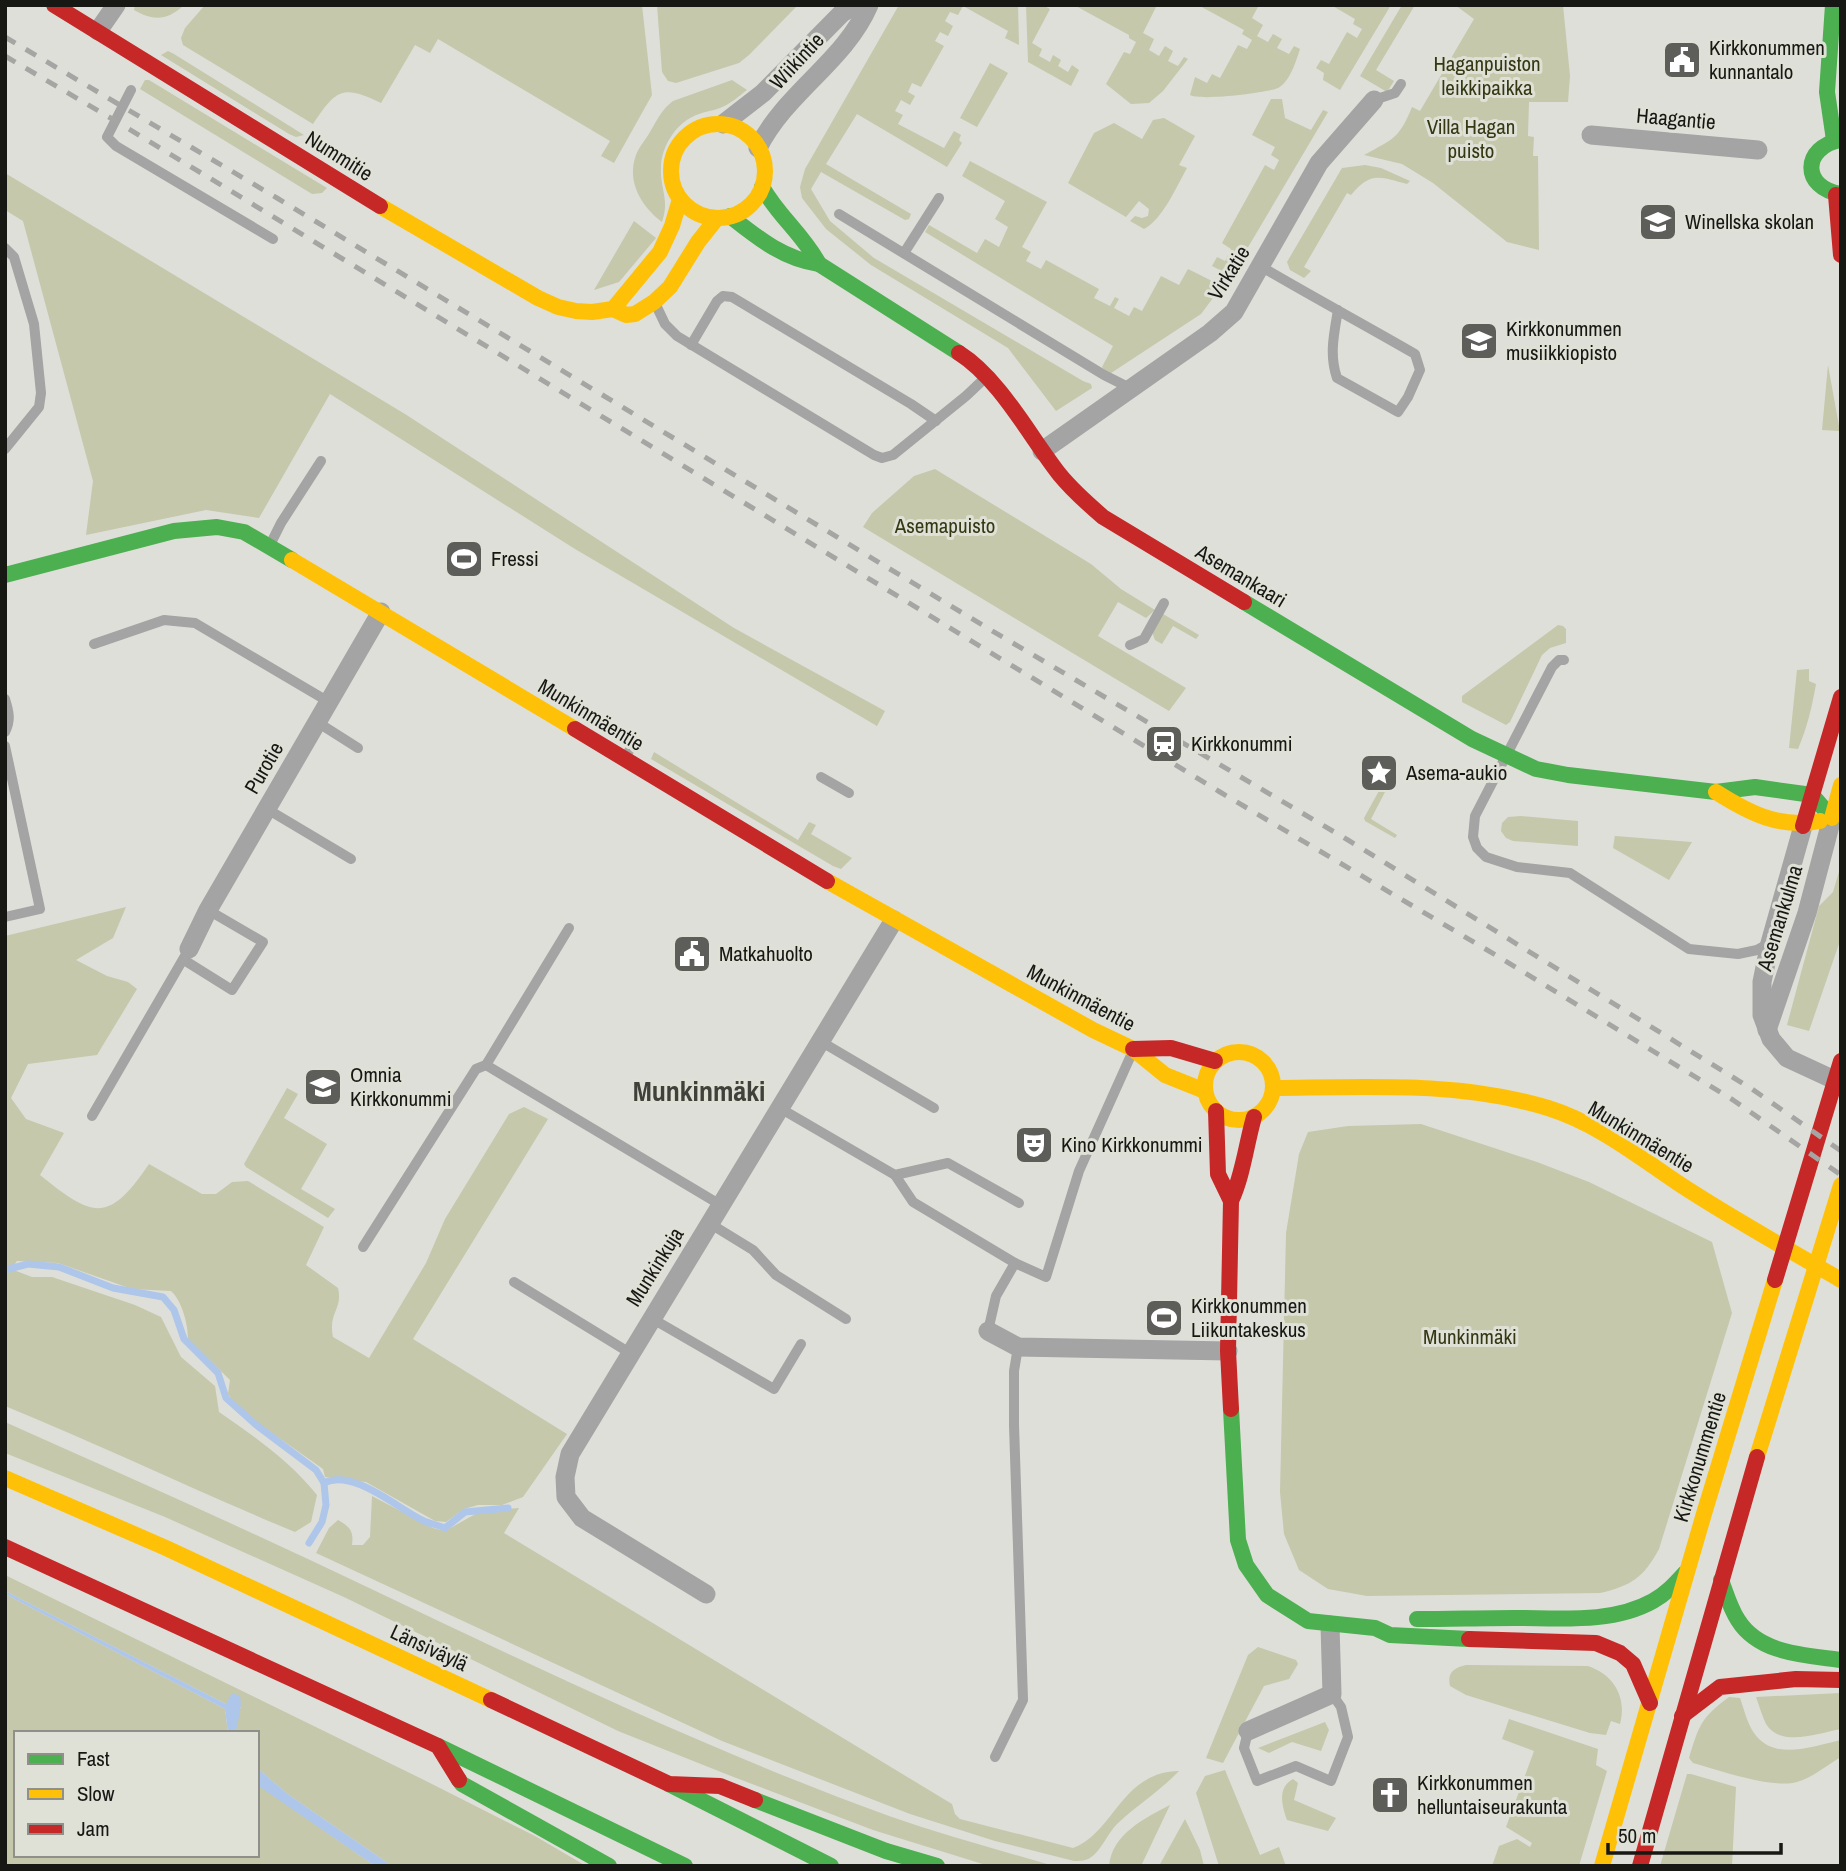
<svg xmlns="http://www.w3.org/2000/svg" width="1846" height="1871" viewBox="0 0 1846 1871" font-family="'Archivo Narrow',sans-serif">
  <rect width="100%" height="100%" fill="#dedfd9"/>
  <!-- green -->
  <g fill="#c5c8ab">
    <path d="M135,5H184C167,21 153,21 134,10Z"/>
    <path d="M205,5H642L652,95L614,163L601,156L610,141L438,39L430,53L415,45L381,103C342,84 336,90 313,124L183,45L181,38L185,28Z"/>
    <path d="M657,5H798L749,55L739,63L676,83L668,81L662,72Z"/>
    <path d="M899,5H1018L1019,45L1005,38L1008,31L963,6L958,15L950,12L945,21L953,26L948,36L940,32L935,41L944,46L921,87L912,83L908,92L915,96L910,105L901,100L895,111L903,115L898,124L944,148L954,131L961,135L959,140L962,143L947,167L857,114L826,164L911,214L909,219L905,220L821,172L811,189L830,221L874,258L1083,381L1091,384L1092,388L1056,411L1008,348L871,265L826,229L802,198L800,187L805,169Z"/>
    <path d="M1026,5H1043L1050,9L1032,43L1042,49L1039,56L1050,62L1053,55L1061,60L1058,66L1068,72L1072,65L1079,70L1071,86L1028,62Z"/>
    <path d="M1074,5H1157L1143,33L1154,39L1149,50L1159,56L1165,46L1173,51L1168,61L1178,66L1184,57L1188,59L1163,91L1149,103L1131,104L1106,84L1124,52L1130,54L1136,42L1129,38V35Z"/>
    <path d="M1198,5H1259L1252,18L1263,25L1257,36L1268,42L1273,34L1282,39L1277,48L1289,54L1294,46L1300,49C1296,61 1290,82 1278,88C1267,93 1200,101 1190,95L1195,77L1207,83L1212,74L1220,78L1238,45L1247,49L1252,40L1242,34L1244,30Z"/>
    <path d="M1331,5H1391L1340,90L1323,80L1324,73L1316,68L1321,60L1329,64L1347,32L1357,38L1362,29L1353,24L1355,19Z"/>
    <path d="M1402,5H1415L1376,70L1394,81L1387,92L1360,76Z"/>
    <path d="M1455,5H1563L1570,76L1568,102H1529L1528,136L1534,137L1533,156H1538L1539,250L1507,242L1433,183L1402,164L1364,155C1393,139 1399,139 1412,107L1420,111L1474,19Z"/>
    <path d="M168,51L174,54L304,135L296,137L289,134L161,55Z"/>
    <path d="M990,63L1008,73L977,127L960,118Z"/>
    <path d="M145,80H149L327,188L322,193L312,194L140,89Z"/>
    <path d="M732,80L747,90C739,96 729,105 720,108C713,111 706,111 699,114C677,121 661,146 661,168C660,189 670,200 662,222C642,207 626,182 636,155C639,147 646,139 650,132C657,120 662,109 673,101Z"/>
    <path d="M1271,99H1282L1285,118L1311,130L1323,110L1328,112L1231,276L1212,266L1217,257L1225,261L1231,249L1222,243L1265,165L1274,170L1279,160L1271,155L1275,147L1252,135Z"/>
    <path d="M1164,118L1195,136L1179,165L1187,168C1177,186 1162,220 1144,229L1130,221L1135,216L1142,218L1148,216L1149,209L1139,201L1126,217L1068,183L1094,133L1114,123L1142,139L1153,120Z"/>
    <path d="M970,161L1047,202L1022,247L1031,252L1026,261L1041,269L1046,260L1099,289L1094,298L1110,306L1115,297L1119,299L1114,308L1129,316L1134,307L1142,311L1161,276L1179,285L1188,269L1222,286L1201,314L1108,375L1102,367L1113,346L925,232L929,225L977,253L985,239L999,247L1008,227L995,219L1005,201L962,176Z"/>
    <path d="M1365,165L1381,168L1410,181L1407,184C1380,177 1371,171 1351,195L1347,193L1304,267L1311,271L1304,278L1290,270L1287,262L1342,168Z"/>
    <path d="M5,173L405,414L734,628L885,711L877,726L575,549L330,394L259,518L206,510L86,535L93,481L23,221L5,210Z"/>
    <path d="M634,221L656,238L619,282L594,290Z"/>
    <path d="M1828,365L1839,426V431L1822,430Z"/>
    <path d="M935,469L1091,564L1121,589L1155,610L1146,618L1118,602L1098,636L1186,688L1169,711L863,527L872,513L914,476Z"/>
    <path d="M1163,614L1199,635L1196,639L1173,626L1162,644L1155,640L1152,632Z"/>
    <path d="M1558,625L1563,626L1566,629V643L1550,648L1542,655L1510,722L1506,725L1462,702V696Z"/>
    <path d="M1809,669V681L1816,684C1812,707 1807,728 1798,749L1789,748L1797,670Z"/>
    <path d="M654,752L798,840L809,822L816,825L811,834L852,858L841,869L833,866L651,759Z"/>
    <path d="M1380,789H1384L1385,792L1371,819L1397,835L1395,838L1365,821L1364,818Z"/>
    <path d="M1521,816L1578,821V846L1513,841L1506,838L1501,831L1502,823L1508,817Z"/>
    <path d="M1615,835V836L1692,842L1669,880L1613,848Z"/>
    <path d="M1841,865V938L1809,1031L1787,1025L1819,906L1833,892Z"/>
    <path d="M126,907L113,938L76,960L107,976L128,982L137,989L97,1055L28,1064L11,1098L26,1119L64,1133L40,1175C92,1217 108,1225 149,1164L202,1194H216L232,1182L248,1181L324,1227L306,1265L338,1288C343,1310 328,1312 333,1337L369,1358L426,1263L445,1219L509,1114L524,1107L548,1119L413,1339L567,1434L523,1497L502,1505H478L464,1509L446,1522L435,1521L366,1482L325,1477L323,1469L238,1409L228,1394L230,1380L188,1339C188,1324 182,1301 171,1291L132,1289L58,1263L17,1261L11,1269L32,1277H52L135,1305L161,1317L181,1357L215,1386L219,1412C255,1437 289,1460 317,1495L311,1522L295,1532C198,1492 103,1446 5,1406V936Z"/>
    <path d="M287,1088L298,1094L284,1118L327,1144L301,1189L335,1209L328,1218L246,1167L244,1164Z"/>
    <path d="M1421,1124L1537,1162L1589,1182L1712,1242L1732,1313L1659,1549C1644,1577 1631,1586 1600,1593L1367,1596L1328,1589L1299,1570L1284,1534L1280,1492L1286,1233L1299,1154L1308,1132L1348,1126Z"/>
    <path d="M5,1422C126,1476 246,1529 365,1586C537,1668 710,1751 889,1816C943,1835 999,1850 1054,1866H989L873,1830L731,1776L618,1731L346,1598L165,1517L5,1453Z"/>
    <path d="M372,1496L433,1528L445,1531L479,1512L519,1508L504,1533L952,1804L955,1814L960,1819L1073,1848C1114,1833 1121,1772 1179,1771C1160,1791 1137,1805 1117,1824C1107,1834 1102,1850 1090,1858C1085,1861 1079,1861 1074,1861L995,1841L910,1814L722,1741L316,1553L329,1528L338,1520C350,1527 354,1531 352,1545H363L370,1537Z"/>
    <path d="M5,1575L422,1779L535,1836L586,1866H392L289,1795L257,1768V1733H236L237,1714L241,1707L226,1704L5,1591Z"/>
    <path d="M5,1594L225,1709L228,1733H16V1855H257V1784L375,1866H5Z"/>
    <path d="M1258,1647L1296,1660L1298,1664L1289,1679L1264,1686L1223,1763L1206,1758L1248,1655Z"/>
    <path d="M1466,1665L1588,1666C1614,1675 1627,1697 1620,1724L1611,1721L1606,1735L1590,1733L1466,1695L1450,1686C1447,1672 1454,1668 1466,1665Z"/>
    <path d="M1841,1693V1729C1818,1733 1781,1748 1766,1724C1762,1716 1759,1705 1756,1697Z"/>
    <path d="M1729,1697L1740,1698C1744,1709 1747,1723 1754,1733C1774,1762 1813,1746 1841,1740V1757C1827,1765 1812,1778 1797,1782C1771,1789 1719,1770 1693,1763L1689,1758C1699,1725 1701,1718 1729,1697Z"/>
    <path d="M1509,1719L1598,1749L1596,1765L1607,1771L1579,1866H1492L1499,1846L1517,1839L1530,1847L1532,1843L1506,1827L1534,1751L1502,1739Z"/>
    <path d="M1325,1722L1329,1730L1321,1751L1292,1742L1269,1753L1258,1748Z"/>
    <path d="M1225,1770L1260,1855L1279,1847L1286,1866H1219L1196,1793L1205,1776Z"/>
    <path d="M1687,1774H1691L1736,1787L1732,1866H1660Z"/>
    <path d="M1293,1779L1298,1783L1294,1800L1336,1818L1328,1831L1287,1820C1282,1805 1277,1788 1293,1779Z"/>
    <path d="M1170,1805L1141,1866H1109C1112,1834 1145,1818 1170,1805Z"/>
    <path d="M1185,1819L1200,1850L1204,1866H1159Z"/>
  </g>
  <!-- water -->
  <g fill="#aec6ea">
    <path d="M5,1591L226,1704L232,1693L240,1696C243,1707 237,1721 236,1733H228L225,1709L5,1594Z"/>
    <path d="M257,1768L289,1795L392,1866H375L260,1787L257,1784Z"/>
  </g>
  <g fill="none" stroke-linecap="round" stroke-linejoin="round">
    <!-- stream -->
    <g stroke="#aec6ea" stroke-width="7">
      <path d="M5,1270L28,1264L59,1267L113,1288L163,1297L174,1310L184,1339L218,1373L226,1398L255,1424L316,1470L324,1483L326,1505L322,1522L309,1543"/>
      <path d="M324,1483C353,1468 398,1509 424,1521C431,1524 438,1525 445,1528L465,1512L508,1508"/>
    </g>
    <!-- lane -->
    <g stroke="#a3a4a3" stroke-width="10">
      <path d="M131,90L107,137L116,146L273,239"/>
      <path d="M1374,100L1395,93L1401,84"/>
      <path d="M839,214L1104,375L1130,388"/>
      <path d="M5,248L14,257L34,324L41,393L39,407L5,449"/>
      <path d="M904,253L939,198"/>
      <path d="M1260,266C1311,296 1363,324 1415,354L1420,370L1408,397L1398,412L1337,378C1329,355 1334,334 1338,310"/>
      <path d="M655,303L665,324L677,336L874,455L882,458L893,455L966,396L984,379"/>
      <path d="M691,345L717,301L723,296L732,297L911,404L936,421"/>
      <path d="M270,545L281,523L321,461"/>
      <path d="M94,644L164,620L195,623L329,702"/>
      <path d="M1130,645L1144,639L1164,603"/>
      <path d="M1564,660H1559L1552,667L1475,816L1473,837L1477,848L1486,857L1517,867L1570,873L1689,949L1738,954L1757,950L1770,943"/>
      <path d="M5,699C9,712 11,720 5,732"/>
      <path d="M317,722L358,748"/>
      <path d="M5,746L40,909L5,917"/>
      <path d="M626,756L635,741"/>
      <path d="M821,777L849,793"/>
      <path d="M267,809L351,859"/>
      <path d="M569,928L486,1065L719,1204"/>
      <path d="M184,960L232,990L263,942L208,910"/>
      <path d="M820,1041L934,1108"/>
      <path d="M778,1107L895,1175L913,1202L1015,1263L1046,1277L1079,1171L1132,1053"/>
      <path d="M92,1116L189,949"/>
      <path d="M895,1175L948,1163L1019,1203"/>
      <path d="M709,1223L753,1250L776,1275L846,1319"/>
      <path d="M363,1247L476,1069L486,1065"/>
      <path d="M514,1282L630,1353"/>
      <path d="M651,1318L774,1389L801,1344"/>
      <path d="M988,1331L996,1296L1015,1263"/>
      <path d="M1248,1731L1244,1748L1257,1781L1296,1766L1331,1781L1348,1737L1341,1707L1332,1694"/>
      <path d="M995,1757L1023,1700L1014,1425V1371L1018,1347"/>
    </g>
    <!-- street -->
    <g stroke="#a3a4a3" stroke-width="19">
      <path d="M98,31L116,5"/>
      <path d="M723,124L763,93L842,13L856,5"/>
      <path d="M1591,135L1758,150"/>
      <path d="M758,148C785,93 845,61 869,5"/>
      <path d="M1042,451L1210,333L1234,312L1319,163L1374,100"/>
      <path d="M1803,826L1770,943L1762,982V1015L1771,1039L1787,1058L1841,1083"/>
      <path d="M189,949L208,910L381,612"/>
      <path d="M1767,1030L1807,913L1832,818"/>
      <path d="M988,1331L1018,1347L1228,1351"/>
      <path d="M706,1594L582,1518L566,1497L565,1477L570,1454L894,920"/>
      <path d="M1248,1731L1332,1694L1330,1625"/>
    </g>
    <!-- fast -->
    <g stroke="#4caf50" stroke-width="16">
      <path d="M1833,5L1827,92L1834,140"/>
      <path d="M1841,140C1802,147 1801,188 1841,194"/>
      <path d="M762,187C779,217 802,233 819,264"/>
      <path d="M730,216C758,238 783,259 819,264L959,353"/>
      <path d="M5,575L174,531L217,527L244,532L292,560"/>
      <path d="M1244,602L1472,739L1536,769L1568,775L1716,792L1755,787L1812,795L1832,818"/>
      <path d="M1231,1409L1238,1540L1246,1565L1267,1595L1308,1621L1375,1628L1390,1635L1469,1639"/>
      <path d="M1721,1580C1726,1593 1730,1608 1738,1620C1759,1654 1805,1655 1841,1660"/>
      <path d="M1417,1619C1449,1619 1482,1618 1514,1618C1559,1618 1612,1624 1653,1601C1666,1594 1675,1584 1685,1573"/>
      <path d="M438,1746L685,1866"/>
      <path d="M459,1780L462,1784L609,1866"/>
      <path d="M669,1784L831,1866"/>
      <path d="M755,1800L886,1851L937,1866"/>
    </g>
    <!-- slow -->
    <g stroke="#ffc107" stroke-width="16">
      <circle cx="718" cy="171" r="47"/>
      <path d="M380,206L538,298L558,307L576,311L592,312L613,309L626,315L635,314L654,302L670,287L698,242L717,218"/>
      <path d="M613,309L660,252L672,226L680,199"/>
      <path d="M292,560L575,729"/>
      <path d="M1716,792C1749,813 1780,829 1820,821"/>
      <path d="M1832,818L1841,785"/>
      <path d="M827,881L1093,1030L1133,1049L1165,1075L1205,1091"/>
      <circle cx="1239" cy="1086" r="34"/>
      <path d="M1274,1088C1365,1087 1461,1081 1548,1108C1597,1123 1639,1157 1681,1185C1733,1219 1787,1249 1841,1280"/>
      <path d="M1757,1457L1841,1185"/>
      <path d="M5,1478L166,1548L491,1700"/>
      <path d="M1602,1866L1703,1517L1775,1280"/>
    </g>
    <!-- jam -->
    <g stroke="#c62828" stroke-width="16">
      <path d="M54,5L380,206"/>
      <path d="M1836,195L1841,255"/>
      <path d="M959,353C1000,379 1030,437 1060,475C1073,491 1088,504 1103,517L1244,602"/>
      <path d="M575,729L827,881"/>
      <path d="M1803,826L1841,697"/>
      <path d="M1133,1049L1171,1048L1215,1061"/>
      <path d="M1216,1111L1218,1174L1231,1201"/>
      <path d="M1775,1280L1841,1061"/>
      <path d="M1231,1409L1228,1351L1231,1201C1243,1175 1246,1145 1254,1117"/>
      <path d="M5,1547L438,1746L459,1780"/>
      <path d="M1469,1639L1596,1643L1620,1653L1633,1664L1650,1703"/>
      <path d="M491,1700L669,1784L720,1786L755,1800"/>
      <path d="M1682,1716L1720,1687L1796,1679L1841,1680"/>
      <path d="M1640,1866L1757,1457"/>
    </g>
    <!-- rail -->
    <g stroke="#a5a6a3" stroke-width="5" stroke-dasharray="12 12" stroke-linecap="butt">
      <path d="M5,37L277,198L989,629L1348,840L1752,1089L1841,1151"/>
      <path d="M5,56L114,120L1220,792L1499,957L1733,1100L1841,1175"/>
    </g>
  </g>
  <!-- icons -->
  <defs>
    <symbol id="civic-square" viewBox="-11 -11 22 22"><rect x="-9" y="-9" width="18" height="18" rx="4" fill="#5d5d59" stroke="#dfe1d7"/><path d="M-.6-6.5H3V-4.5H.6V-3L4-1V1h2V6H-6V1h2V-1L-.6-3ZM-1.2 2.5V6h2.4V2.5Z" fill="#fff"/></symbol>
    <symbol id="school-square" viewBox="-11 -11 22 22"><rect x="-9" y="-9" width="18" height="18" rx="4" fill="#5d5d59" stroke="#dfe1d7"/><path d="M0-5L7-2L0 1L-7-2ZM-4 1L0 2.5L4 1V4Q0 6-4 4Z" fill="#fff"/></symbol>
    <symbol id="university-square" viewBox="-11 -11 22 22"><rect x="-9" y="-9" width="18" height="18" rx="4" fill="#5d5d59" stroke="#dfe1d7"/><path d="M0-5L7-2L0 1L-7-2ZM-4 1L0 2.5L4 1V4Q0 6-4 4Z" fill="#fff"/></symbol>
    <symbol id="stadium-square" viewBox="-11 -11 22 22"><rect x="-9" y="-9" width="18" height="18" rx="4" fill="#5d5d59" stroke="#dfe1d7"/><path d="M0-5a6.5 5 0 1 0 0 10a6.5 5 0 1 0 0-10ZM-3.5-1.8h7v3.6h-7Z" fill="#fff"/></symbol>
    <symbol id="station-square" viewBox="-11 -11 22 22"><rect x="-9" y="-9" width="18" height="18" rx="4" fill="#5d5d59" stroke="#dfe1d7"/><path d="M-3-6H3Q5-6 5-4V2Q5 4 3 4L4.5 6H3L1.5 4h-3L-3 6H-4.5L-3 4Q-5 4-5 2V-4Q-5-6-3-6ZM-3.5-4v3h7v-3ZM-3.5 1v1.5H-2V1ZM2 1v1.5H3.5V1Z" fill="#fff"/></symbol>
    <symbol id="sight-square" viewBox="-11 -11 22 22"><rect x="-9" y="-9" width="18" height="18" rx="4" fill="#5d5d59" stroke="#dfe1d7"/><path d="M0-6L1.8-2.2L6-1.7L2.9 1.2L3.7 5.4L0 3.3L-3.7 5.4L-2.9 1.2L-6-1.7L-1.8-2.2Z" fill="#fff"/></symbol>
    <symbol id="theatre-square" viewBox="-11 -11 22 22"><rect x="-9" y="-9" width="18" height="18" rx="4" fill="#5d5d59" stroke="#dfe1d7"/><path d="M-5-5.5Q0-4 5-5.5V0Q5 5 0 6Q-5 5-5 0ZM-3.3-2.5H-1v1.5H-3.3ZM1-2.5H3.3v1.5H1ZM-2.8 1Q0 5.5 2.8 1Z" fill="#fff"/></symbol>
    <symbol id="church-square" viewBox="-11 -11 22 22"><rect x="-9" y="-9" width="18" height="18" rx="4" fill="#5d5d59" stroke="#dfe1d7"/><path d="M-1.2-6h2.4v3.5h3.3v2.4h-3.3V6h-2.4V-.1h-3.3v-2.4h3.3Z" fill="#fff"/></symbol>
  </defs>
  <g fill-rule="evenodd">
    <use href="#civic-square" x="1660" y="38" width="44" height="44"/>
    <use href="#school-square" x="1636" y="200" width="44" height="44"/>
    <use href="#university-square" x="1457" y="319" width="44" height="44"/>
    <use href="#stadium-square" x="442" y="537" width="44" height="44"/>
    <use href="#station-square" x="1142" y="722" width="44" height="44"/>
    <use href="#sight-square" x="1357" y="751" width="44" height="44"/>
    <use href="#civic-square" x="670" y="932" width="44" height="44"/>
    <use href="#school-square" x="301" y="1065" width="44" height="44"/>
    <use href="#theatre-square" x="1012" y="1123" width="44" height="44"/>
    <use href="#stadium-square" x="1142" y="1296" width="44" height="44"/>
    <use href="#church-square" x="1368" y="1773" width="44" height="44"/>
  </g>
  <g text-anchor="middle" stroke-width="6" stroke-linejoin="round" paint-order="stroke">
    <!-- poi labels -->
    <g font-size="21" fill="#171714" stroke="#dfe1d7" text-anchor="start">
      <text x="1709" y="55">Kirkkonummen<tspan x="1709" dy="24">kunnantalo</tspan></text>
      <text x="1685" y="229">Winellska skolan</text>
      <text x="1506" y="336">Kirkkonummen<tspan x="1506" dy="24">musiikkiopisto</tspan></text>
      <text x="491" y="566">Fressi</text>
      <text x="1191" y="751">Kirkkonummi</text>
      <text x="1406" y="780">Asema-aukio</text>
      <text x="719" y="961">Matkahuolto</text>
      <text x="350" y="1082">Omnia<tspan x="350" dy="24">Kirkkonummi</tspan></text>
      <text x="1061" y="1152">Kino Kirkkonummi</text>
      <text x="1191" y="1313">Kirkkonummen<tspan x="1191" dy="24">Liikuntakeskus</tspan></text>
      <text x="1417" y="1790">Kirkkonummen<tspan x="1417" dy="24">helluntaiseurakunta</tspan></text>
    </g>
    <!-- street labels -->
    <g font-size="21" fill="#171714" stroke="#dfe1d7">
      <text transform="translate(797 61) rotate(-47)" y="7">Wiikintie</text>
      <text transform="translate(1676 119) rotate(5)" y="7">Haagantie</text>
      <text transform="translate(339 156) rotate(32)" y="7">Nummitie</text>
      <text transform="translate(1229 273) rotate(-58)" y="7">Virkatie</text>
      <text transform="translate(1241 576) rotate(31)" y="7">Asemankaari</text>
      <text transform="translate(591 715) rotate(31)" y="7">Munkinmäentie</text>
      <text transform="translate(264 768) rotate(-60)" y="7">Purotie</text>
      <text transform="translate(1780 918) rotate(-73)" y="7">Asemankulma</text>
      <text transform="translate(1081 998) rotate(28)" y="7">Munkinmäentie</text>
      <text transform="translate(1641 1137) rotate(31)" y="7">Munkinmäentie</text>
      <text transform="translate(655 1267) rotate(-58)" y="7">Munkinkuja</text>
      <text transform="translate(1700 1457) rotate(-73)" y="7">Kirkkonummentie</text>
      <text transform="translate(429 1648) rotate(25)" y="7">Länsiväylä</text>
    </g>
    <!-- park labels -->
    <g font-size="21" fill="#353813" stroke="#dfe1d7">
      <text x="1487" y="71">Haganpuiston<tspan x="1487" dy="24">leikkipaikka</tspan></text>
      <text x="1471" y="134">Villa Hagan<tspan x="1471" dy="24">puisto</tspan></text>
      <text x="945" y="533">Asemapuisto</text>
      <text x="1470" y="1344">Munkinmäki</text>
    </g>
    <!-- district labels -->
    <g font-size="28" font-weight="bold" fill="#40413a" stroke="#dfe1d7">
      <text x="699" y="1101">Munkinmäki</text>
    </g>
  </g>
  <!-- border -->
  <rect width="1846" height="1871" fill="none" stroke="#171714" stroke-width="14"/>
  <!-- legend -->
  <rect x="14" y="1731" width="245" height="126" fill="#dfe1d7" stroke="#8f9089" stroke-width="2"/>
  <rect x="28" y="1754" width="35" height="10" fill="#4caf50" stroke="#8f9089" stroke-width="2"/>
  <text x="77" y="1766" font-size="21" fill="#171714">Fast</text>
  <rect x="28" y="1789" width="35" height="10" fill="#ffc107" stroke="#8f9089" stroke-width="2"/>
  <text x="77" y="1801" font-size="21" fill="#171714">Slow</text>
  <rect x="28" y="1824" width="35" height="10" fill="#c62828" stroke="#8f9089" stroke-width="2"/>
  <text x="77" y="1836" font-size="21" fill="#171714">Jam</text>
  <!-- scale -->
  <path d="M1608 1843v10h173v-10" fill="none" stroke="#171714" stroke-width="3.5"/>
  <text x="1618" y="1843" font-size="21" fill="#171714" stroke="#dfe1d7" stroke-width="5" paint-order="stroke">50 m</text>
</svg>
